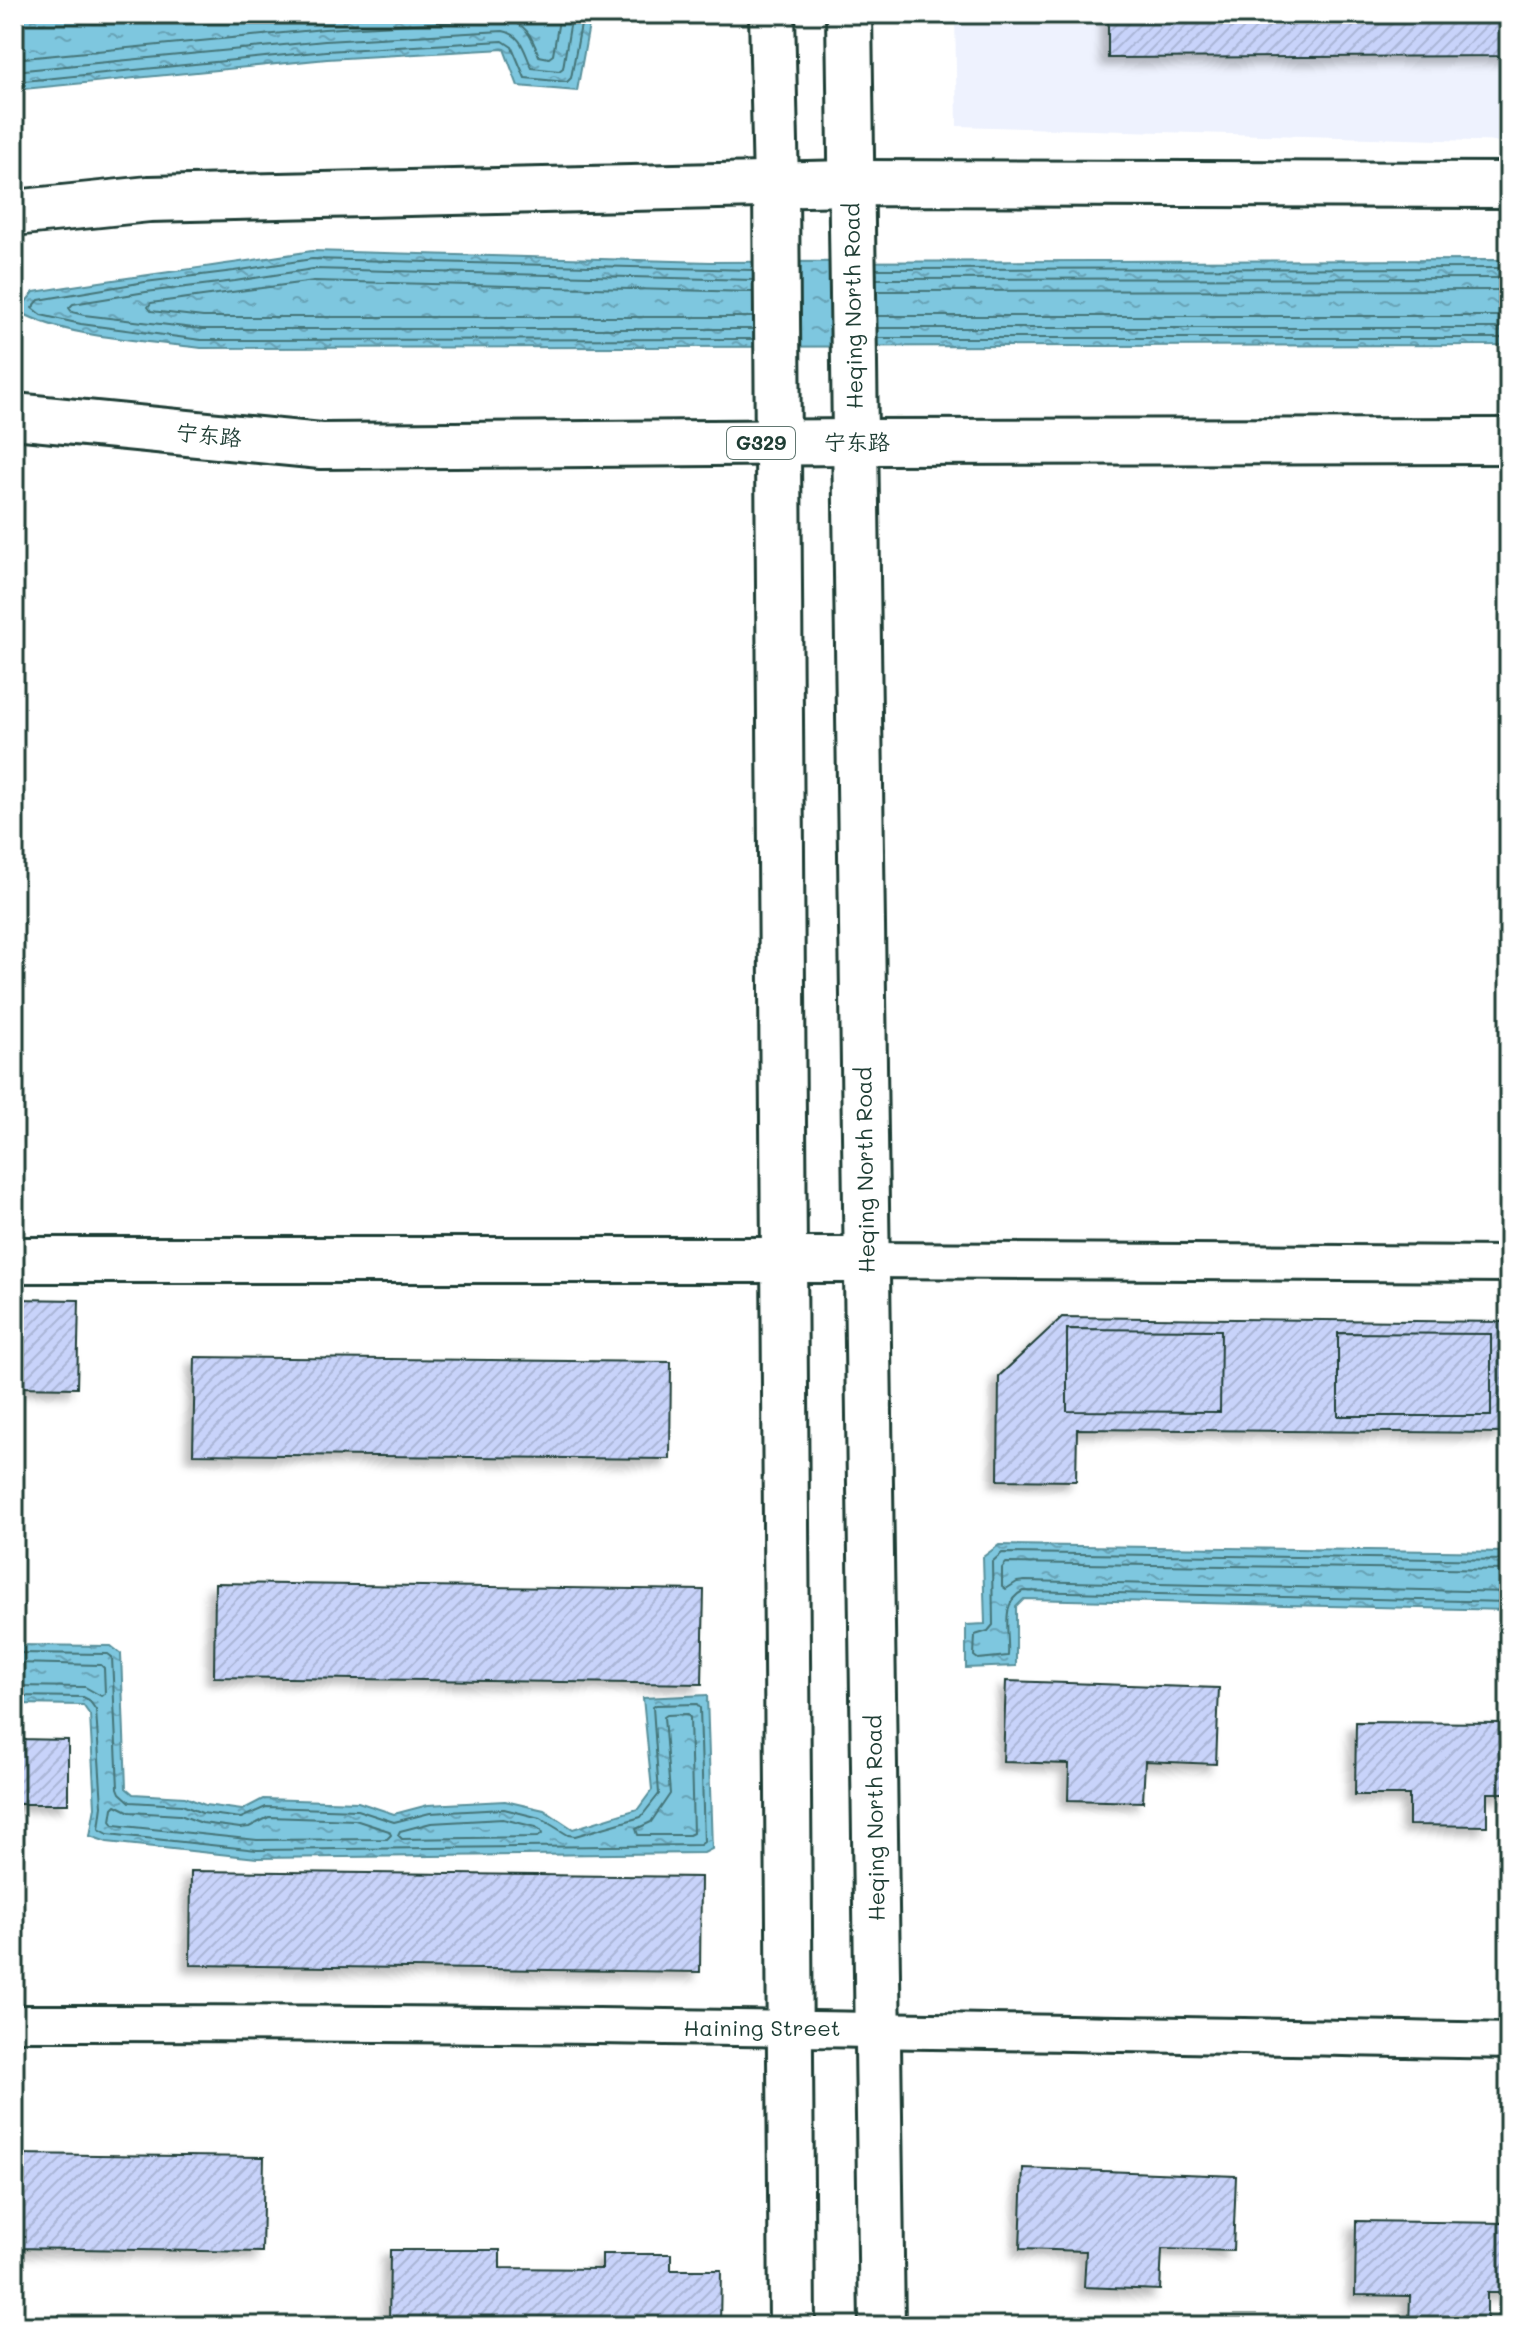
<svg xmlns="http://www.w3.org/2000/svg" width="1523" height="2340" viewBox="0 0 1523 2340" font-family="Mali,'LXGW WenKai TC',sans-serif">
  <defs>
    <pattern id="water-ripples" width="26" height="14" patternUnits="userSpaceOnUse" patternTransform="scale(2)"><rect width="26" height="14" fill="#7ec7df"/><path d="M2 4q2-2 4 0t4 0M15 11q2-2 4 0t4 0" fill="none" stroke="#67a3b6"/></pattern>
    <pattern id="building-hatch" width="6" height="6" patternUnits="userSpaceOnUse" patternTransform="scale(2)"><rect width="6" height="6" fill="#c8d3fa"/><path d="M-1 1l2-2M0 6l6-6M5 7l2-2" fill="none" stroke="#abb6d7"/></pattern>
    <filter id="shadow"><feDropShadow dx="-7" dy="7" stdDeviation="4" flood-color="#0004"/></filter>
  </defs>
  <rect width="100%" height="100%" fill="#fff"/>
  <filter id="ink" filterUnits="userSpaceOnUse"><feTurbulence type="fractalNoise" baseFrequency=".0125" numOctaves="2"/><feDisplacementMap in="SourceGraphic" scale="16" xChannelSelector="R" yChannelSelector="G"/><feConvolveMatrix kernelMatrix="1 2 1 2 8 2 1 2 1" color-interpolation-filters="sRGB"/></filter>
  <g filter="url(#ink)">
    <!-- built -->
    <path fill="#eef2fe" d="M955,14H1509V142L957,126Z"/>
    <!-- water -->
    <g fill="url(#water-ripples)" stroke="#58909b" stroke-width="2">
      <path d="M14,14H591L577,91L518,86L504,49L327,59L14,90Z"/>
      <path d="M312,251L711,262L1509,260V345L201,348C143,340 69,339 18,311L34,292C126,277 219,266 312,251Z"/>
      <path d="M999,1545L1509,1552V1610L1024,1599L1016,1607V1666L966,1668V1625L985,1624L983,1557Z"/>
      <path d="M14,1645L111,1646L121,1654L126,1788L133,1794L185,1797L205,1805L242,1810L263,1799L358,1802L394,1814L428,1805L505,1801L544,1810L573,1829L638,1809L652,1790L643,1698L707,1695L712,1849L704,1853L257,1858L107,1842L90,1836L95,1807L90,1715L83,1705L14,1704Z"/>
    </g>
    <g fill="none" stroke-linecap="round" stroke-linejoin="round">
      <!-- shore -->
      <g stroke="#457478" stroke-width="2">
        <path d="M14,59L324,29L503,19C526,22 532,37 539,56L549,58L553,55L560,14"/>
        <path d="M14,71L325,41L503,31C523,35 524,52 532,68L559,71L563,68L572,14"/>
        <path d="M14,82L326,51L503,41L512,47L525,78L567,82L571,78L583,14"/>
        <path d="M877,269L1509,268"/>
        <path d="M753,270L312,259L234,271L145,282L39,300L32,308L41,315L81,324L201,340L753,339"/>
        <path d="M877,279L1509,278"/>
        <path d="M753,280L313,269L235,281L146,292L73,304L69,308L72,312L84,315L202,329H753"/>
        <path d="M877,291L1509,290"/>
        <path d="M753,292L314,281L151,303L148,307L151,311L203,317H753"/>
        <path d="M877,316H1509"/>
        <path d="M877,328H1509"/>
        <path d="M878,338H1509"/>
        <path d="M1509,1560L1002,1553L992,1562L993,1625L988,1631L975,1635L974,1656L978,1659L1008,1656C1010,1635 999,1602 1023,1591L1509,1602"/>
        <path d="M1509,1570L1006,1563L1002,1568V1586L1006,1589L1017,1582L1025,1581L1509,1592"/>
        <path d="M14,1653L108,1654L112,1657L118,1788L120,1793L130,1802L182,1805L202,1813L241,1818L266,1807L357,1810L394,1822L430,1813L504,1809L540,1818L568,1835L575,1836L641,1817L659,1794L653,1707L656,1705L697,1704L700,1708L704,1842L700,1845L257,1850L108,1834L99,1829L102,1806L96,1710L89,1700L83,1697L14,1696"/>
        <path d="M14,1663L101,1665L104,1668L105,1693L101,1696L85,1687L14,1686"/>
        <path d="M688,1714L690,1718L693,1833L689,1835H638L636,1829L651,1822L670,1794L664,1717L667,1715Z"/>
        <path d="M116,1805L130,1812L180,1815L202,1823L240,1828L249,1827L269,1817L355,1820L389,1831L391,1835L387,1839L257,1840L114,1825L111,1821L113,1808Z"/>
        <path d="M503,1819L536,1827L541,1831L542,1834L538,1837L402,1839L398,1835L400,1831L431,1823Z"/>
      </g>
    </g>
    <!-- building -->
    <g fill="url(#building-hatch)" stroke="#1f3d34" stroke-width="2" filter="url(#shadow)">
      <path d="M1108,14H1509V56L1108,58Z"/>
      <path d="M14,1299L79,1300L77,1388L14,1387Z"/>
      <path d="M1062,1317L1504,1322L1503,1433L1077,1429L1076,1481L998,1480L999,1376Z"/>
      <path d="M1067,1329L1221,1330L1220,1412L1067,1411Z"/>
      <path d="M1338,1333L1491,1334V1416H1338Z"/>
      <path d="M195,1357L671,1362L670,1459L193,1454Z"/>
      <path d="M215,1583L704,1590L702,1684L214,1677Z"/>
      <path d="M1006,1681L1219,1688L1216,1764L1145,1761L1143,1802L1068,1800L1069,1764L1003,1762Z"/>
      <path d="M1356,1722L1509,1723V1793H1487V1826L1409,1825V1795H1355Z"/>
      <path d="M14,1724H19L18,1739L68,1740V1804H14Z"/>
      <path d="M191,1871L701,1877L700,1972L190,1965Z"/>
      <path d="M14,2154L264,2157L262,2252L14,2248Z"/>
      <path d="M1023,2168L1236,2176L1233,2251L1162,2249L1160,2290L1084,2287L1086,2251L1020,2249Z"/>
      <path d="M1356,2221L1509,2223V2293H1487V2326L1409,2325L1410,2296L1355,2295Z"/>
      <path d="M390,2250H500V2268L602,2269V2254H671V2270H721L720,2326H389Z"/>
    </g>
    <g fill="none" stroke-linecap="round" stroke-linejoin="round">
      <defs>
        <g id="minor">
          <path d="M866,1260L1509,1264"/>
          <path d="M14,2023C512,2022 1011,2032 1509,2041"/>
        </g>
        <path id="tertiary" d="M14,1260H866"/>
        <g id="secondary">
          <path d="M772,14L776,185L792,2326"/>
          <path d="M849,14L882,2326"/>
        </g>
        <g id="primary">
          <path d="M14,213L149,199L850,183L1509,185"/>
          <path d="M14,416L321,446L855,442L1509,441"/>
        </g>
      </defs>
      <!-- minor casing -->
      <use href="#minor" stroke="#1f3d34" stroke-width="40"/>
      <!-- tertiary casing -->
      <use href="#tertiary" stroke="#1f3d34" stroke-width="50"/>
      <!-- secondary casing -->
      <use href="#secondary" stroke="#1f3d34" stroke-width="50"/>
      <!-- primary casing -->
      <use href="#primary" stroke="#1f3d34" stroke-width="50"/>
      <!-- minor -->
      <use href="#minor" stroke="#fff" stroke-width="34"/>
      <!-- tertiary -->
      <use href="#tertiary" stroke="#fff" stroke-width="44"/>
      <!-- secondary -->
      <use href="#secondary" stroke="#fff" stroke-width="44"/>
      <!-- primary -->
      <use href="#primary" stroke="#fff" stroke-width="44"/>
    </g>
  </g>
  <g text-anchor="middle" stroke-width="6" stroke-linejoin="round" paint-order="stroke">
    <!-- shield labels -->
    <rect fill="#fff" stroke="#627771" stroke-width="2" x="727" y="427" width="68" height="32" rx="6"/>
    <g font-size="20" font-weight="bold" fill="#1f3d34">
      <text x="761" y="450">G329</text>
    </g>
    <!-- street labels -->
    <g font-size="22" fill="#1f3d34" stroke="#fff">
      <text transform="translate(853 306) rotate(-91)" y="8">Heqing North Road</text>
      <text transform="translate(209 435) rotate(6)" y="8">宁东路</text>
      <text x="857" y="450">宁东路</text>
      <text transform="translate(865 1170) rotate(-91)" y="8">Heqing North Road</text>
      <text transform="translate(875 1818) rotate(-91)" y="8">Heqing North Road</text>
      <text x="762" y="2036">Haining Street</text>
    </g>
  </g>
  <!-- margin -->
  <rect width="1523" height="2340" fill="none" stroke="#fff" stroke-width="48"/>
  <rect x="24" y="24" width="1475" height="2292" fill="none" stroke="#1f3d34" stroke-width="3" filter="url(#ink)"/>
</svg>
